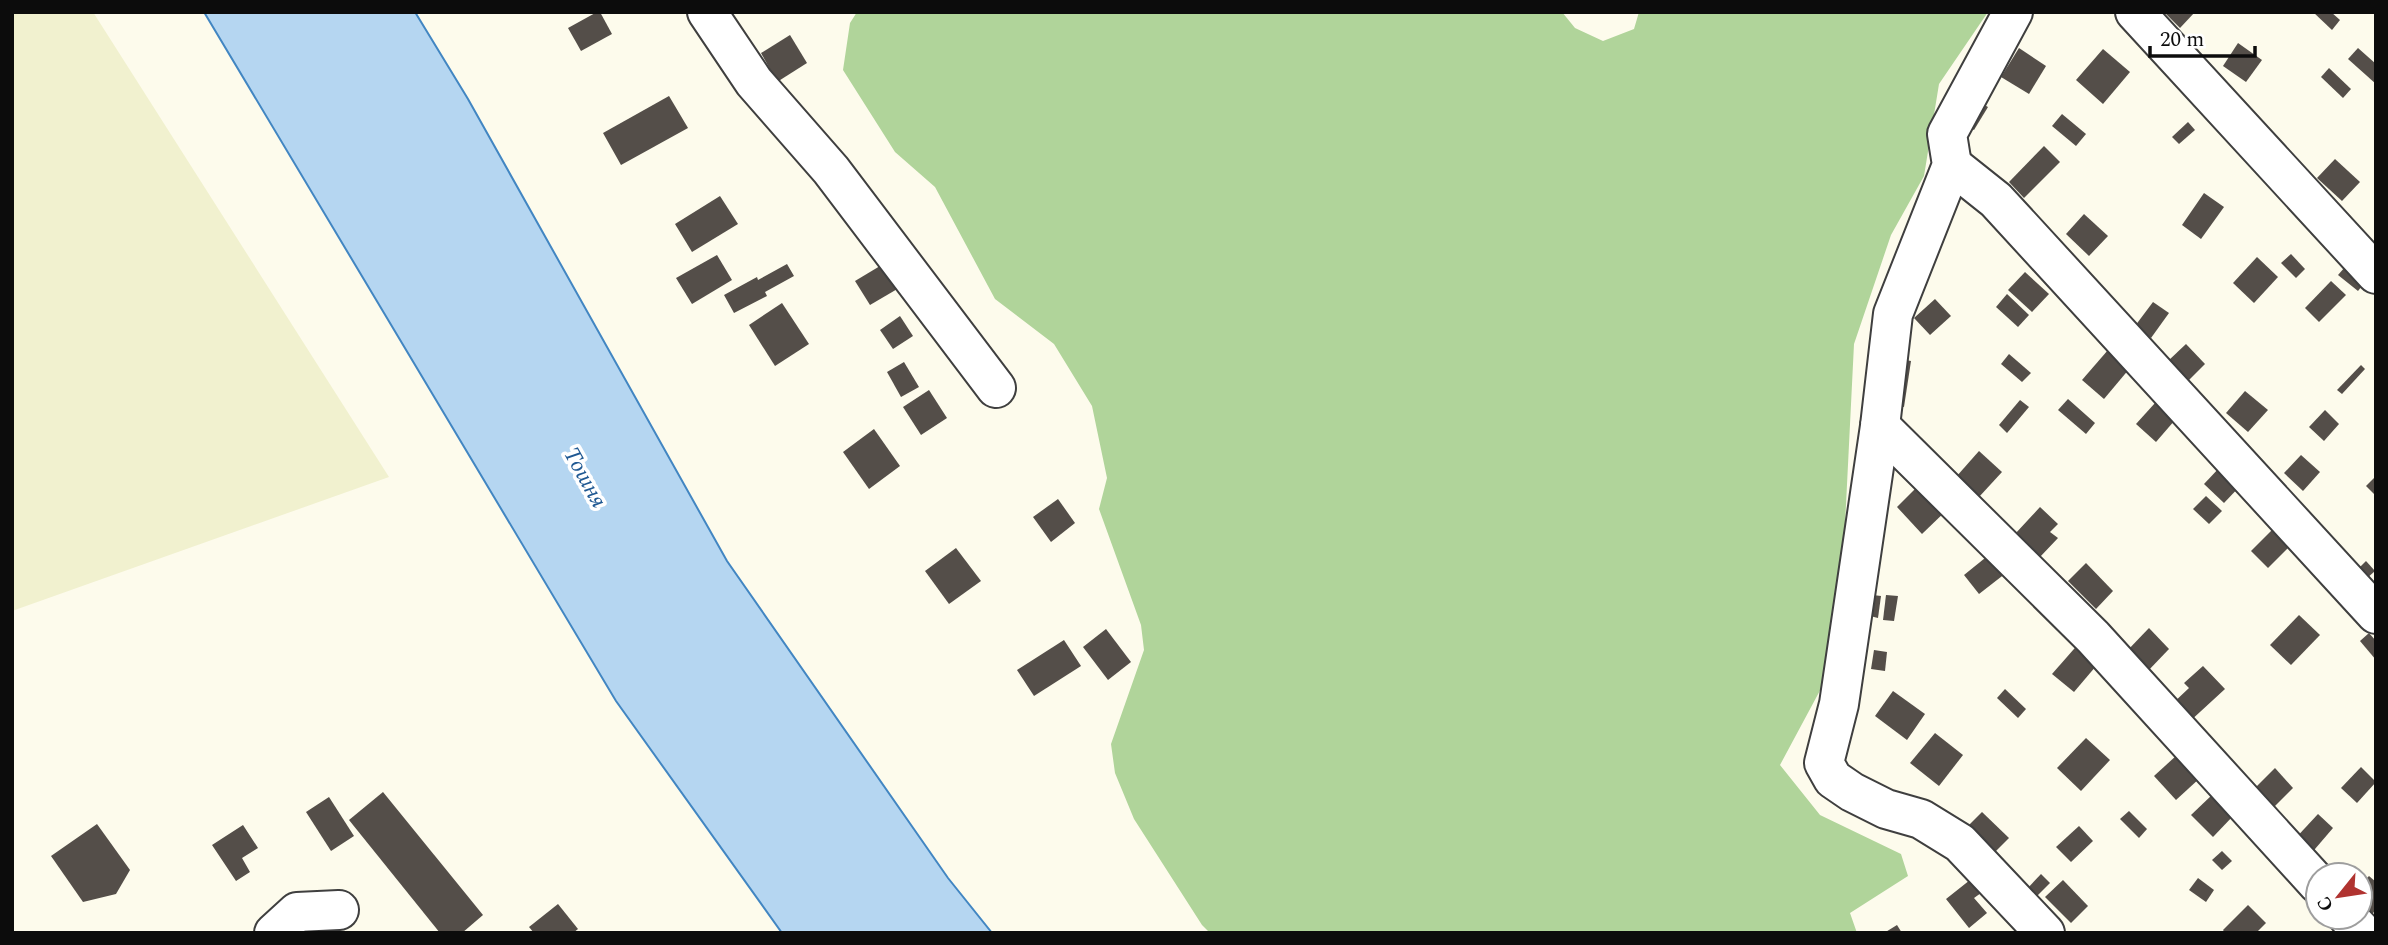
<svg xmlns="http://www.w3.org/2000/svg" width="2388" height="945" viewBox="0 0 2388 945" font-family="Spectral,serif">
  <rect width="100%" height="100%" fill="#fdfbec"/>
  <!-- farmland -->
  <path fill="#f1f1cf" d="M12,12H93L389,477L12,611Z"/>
  <!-- forest -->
  <path fill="#b0d49a" d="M857,12H1562L1575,28L1603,41L1634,29L1639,12H1988L1939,84L1924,176L1891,235L1854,344L1845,525L1824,683L1780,765L1820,815L1901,854L1908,876L1850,913L1857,933H1210L1202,925L1134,819L1115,773L1111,744L1144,650L1141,625L1099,509L1107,478L1092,406L1054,344L995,299L935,187L895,152L843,70L850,23Z"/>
  <!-- water -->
  <path fill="#b5d6f1" stroke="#4286c2" stroke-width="2" d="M204,12H415L468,99L727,561L948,878L992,933H782L616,701Z"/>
  <!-- building -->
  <g fill="#544e49">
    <path d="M597,12H600L612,34L581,51L568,28Z"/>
    <path d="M2164,12H2195L2180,28Z"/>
    <path d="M2313,12H2331L2340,20L2332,30Z"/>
    <path d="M790,35L807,63L777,82L761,53Z"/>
    <path d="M2238,43L2262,60L2246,82L2223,66Z"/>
    <path d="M2019,48L2046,66L2029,94L2001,77Z"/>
    <path d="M2358,48L2376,64V84L2348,59Z"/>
    <path d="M2103,49L2130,72L2103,104L2076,80Z"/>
    <path d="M2329,68L2351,89L2343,98L2321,77Z"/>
    <path d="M669,96L688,128L621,165L603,133Z"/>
    <path d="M1979,102L1988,107L1974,130L1964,124Z"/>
    <path d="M2062,114L2086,134L2076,146L2052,126Z"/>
    <path d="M2188,122L2195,130L2179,144L2172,137Z"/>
    <path d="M2044,146L2060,162L2024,198L2009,182Z"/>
    <path d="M2335,159L2360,182L2342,201L2317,178Z"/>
    <path d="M2204,193L2224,207L2201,239L2182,225Z"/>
    <path d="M720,196L738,224L692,252L675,224Z"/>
    <path d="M2084,214L2108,236L2089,256L2066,234Z"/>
    <path d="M2291,254L2305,269L2296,278L2281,263Z"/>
    <path d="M717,255L732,280L692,304L676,278Z"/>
    <path d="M2257,257L2278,277L2254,303L2233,283Z"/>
    <path d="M885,263L899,288L870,305L855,281Z"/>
    <path d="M787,264L794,276L765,292L767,296L734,313L724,295L757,277L758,280Z"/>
    <path d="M2345,267L2365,282L2358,291L2338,275Z"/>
    <path d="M2025,272L2049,294L2032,312L2008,290Z"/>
    <path d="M2331,281L2346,295L2319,322L2305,308Z"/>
    <path d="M2007,294L2029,315L2018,327L1996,307Z"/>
    <path d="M1935,299L1951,316L1930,335L1914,318Z"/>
    <path d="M2153,302L2169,313L2151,338L2135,326Z"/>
    <path d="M782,303L809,344L775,366L749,325Z"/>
    <path d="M900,316L913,336L893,349L880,330Z"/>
    <path d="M2186,344L2205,364L2188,381L2168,361Z"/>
    <path d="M2108,350L2130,368L2104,399L2082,380Z"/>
    <path d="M2009,354L2031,373L2022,382L2001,364Z"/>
    <path d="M1895,358L1911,361L1904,407L1887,404Z"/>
    <path d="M904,362L919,387L901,397L887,372Z"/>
    <path d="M2361,365L2365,369L2342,394L2337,390Z"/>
    <path d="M929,390L947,418L921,435L903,407Z"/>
    <path d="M2245,391L2268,410L2248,432L2226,413Z"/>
    <path d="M2068,399L2095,423L2086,434L2058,410Z"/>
    <path d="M2020,400L2029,407L2007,433L1999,425Z"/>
    <path d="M2155,403L2175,420L2156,442L2136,424Z"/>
    <path d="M2325,410L2339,424L2324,441L2309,427Z"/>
    <path d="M874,429L900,466L869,489L843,452Z"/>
    <path d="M1979,451L2002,472L1979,497L1956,477Z"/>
    <path d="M2301,455L2320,472L2303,491L2284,473Z"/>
    <path d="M2221,466L2242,484L2224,503L2204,484Z"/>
    <path d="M2376,476V496L2366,486Z"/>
    <path d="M1924,480L1950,507L1922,534L1897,507Z"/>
    <path d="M2206,496L2222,511L2209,524L2193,509Z"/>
    <path d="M1058,499L1075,523L1051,542L1033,517Z"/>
    <path d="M2040,507L2058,524L2050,532L2058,538L2040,557L2015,534Z"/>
    <path d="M2274,528L2291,545L2268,568L2251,551Z"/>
    <path d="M956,548L981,581L949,604L925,571Z"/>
    <path d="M1990,554L2006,573L1979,594L1964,575Z"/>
    <path d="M2366,561L2375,571L2366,579L2358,569Z"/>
    <path d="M2086,563L2113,591L2096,609L2068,581Z"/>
    <path d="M1873,595L1881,596L1878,618L1870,616Z"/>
    <path d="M1886,595L1898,596L1894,621L1883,620Z"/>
    <path d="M2299,615L2320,635L2291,665L2270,645Z"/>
    <path d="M2149,628L2169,649L2146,673L2125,653Z"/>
    <path d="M1106,629L1131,662L1108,680L1083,647Z"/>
    <path d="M2369,633L2376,641V660L2360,641Z"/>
    <path d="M1064,640L1081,666L1034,696L1017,670Z"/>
    <path d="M2081,641L2102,659L2074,692L2052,674Z"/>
    <path d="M1874,650L1887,652L1885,671L1871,669Z"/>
    <path d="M2203,666L2225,689L2188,723L2171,705L2189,688L2184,683Z"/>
    <path d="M2005,689L2026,709L2018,718L1997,698Z"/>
    <path d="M1893,691L1925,714L1907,740L1875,716Z"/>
    <path d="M1935,733L1963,755L1939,786L1910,763Z"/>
    <path d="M2086,738L2110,760L2081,791L2057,768Z"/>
    <path d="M2177,755L2200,778L2176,800L2154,776Z"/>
    <path d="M2361,767L2376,782L2357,803L2341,788Z"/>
    <path d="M2275,768L2293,788L2273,808L2254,789Z"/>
    <path d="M383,792L483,915L462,933H440L349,820Z"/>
    <path d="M2213,794L2234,815L2213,837L2191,815Z"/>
    <path d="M329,797L354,836L331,851L306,812Z"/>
    <path d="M2129,811L2147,829L2139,838L2120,819Z"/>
    <path d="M1982,812L2009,838L1992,855L1965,829Z"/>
    <path d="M2318,814L2333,828L2309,856L2292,842Z"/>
    <path d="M97,824L130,870L116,894L83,902L51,856Z"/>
    <path d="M243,825L258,848L242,858L250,872L236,881L212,845Z"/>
    <path d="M2079,826L2093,841L2071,862L2056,847Z"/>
    <path d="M2222,851L2232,861L2222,870L2212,860Z"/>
    <path d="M2041,874L2050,883L2034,899L2025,891Z"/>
    <path d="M2369,876L2376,882V910L2367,919L2360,912V885Z"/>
    <path d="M2198,878L2214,890L2206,902L2189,890Z"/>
    <path d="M1970,880L1981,893L1974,898L1987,913L1969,928L1946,899Z"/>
    <path d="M2063,880L2088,906L2071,923L2045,897Z"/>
    <path d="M558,904L578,929L573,933H534L529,927Z"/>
    <path d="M2248,905L2266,923L2256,933H2225L2223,930Z"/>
    <path d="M1897,925L1902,933H1884Z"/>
  </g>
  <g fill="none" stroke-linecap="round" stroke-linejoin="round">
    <defs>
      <g id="minor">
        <path d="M707,12L754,82L831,170L996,388"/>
        <path d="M2013,12L1947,134L1952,165L1893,314L1880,426L1839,704L1824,763L1833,779L1852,792L1886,809L1921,819L1960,843L2045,933"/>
        <path d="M2135,12L2376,274"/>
        <path d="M1952,165L1996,200L2376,614"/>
        <path d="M1880,426L2093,637L2318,884"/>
        <path d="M2348,917L2363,933"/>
        <path d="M274,933L297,912L339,910"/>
      </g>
    </defs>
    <!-- minor casing -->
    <use href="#minor" stroke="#3f3f3f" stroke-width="42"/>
    <!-- minor -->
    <use href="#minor" stroke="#fff" stroke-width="38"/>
  </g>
  <g text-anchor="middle" stroke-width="7" stroke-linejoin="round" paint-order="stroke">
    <!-- water labels -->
    <g font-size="23" font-style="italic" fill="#205993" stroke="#fff">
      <text transform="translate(586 477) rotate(61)" y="8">Тошня</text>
    </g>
  </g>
  <!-- border -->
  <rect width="2388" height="945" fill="none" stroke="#0c0c0c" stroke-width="28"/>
  <!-- north arrow -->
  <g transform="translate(2339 896) rotate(240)"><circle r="33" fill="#ffffff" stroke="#9e9e9e" stroke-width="2"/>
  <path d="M0-5L12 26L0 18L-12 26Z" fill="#b03330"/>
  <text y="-10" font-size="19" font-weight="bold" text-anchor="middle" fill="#0c0c0c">С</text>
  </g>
  <!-- scale -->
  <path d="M2150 46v10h105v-10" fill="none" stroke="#0c0c0c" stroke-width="3.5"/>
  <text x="2160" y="46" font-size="21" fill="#0c0c0c" stroke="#ffffff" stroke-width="5" paint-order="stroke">20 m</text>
</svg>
